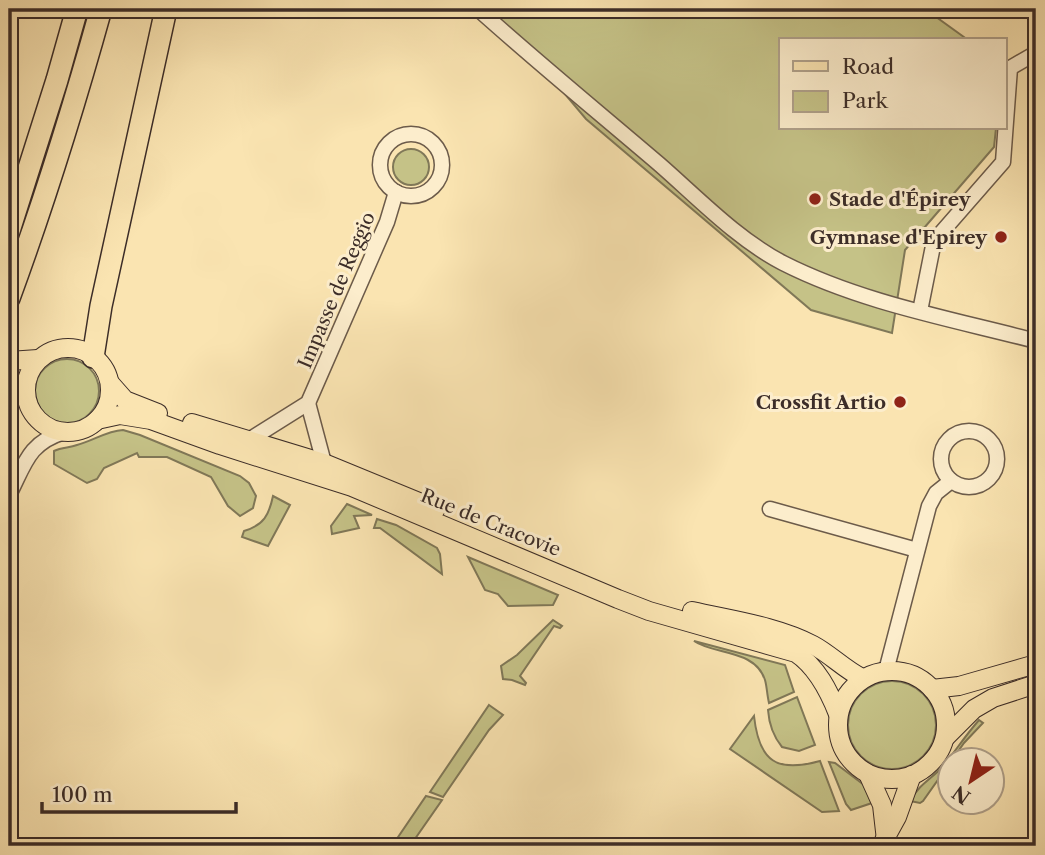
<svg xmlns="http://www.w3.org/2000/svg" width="1045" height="855" viewBox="0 0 1045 855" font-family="'Libre Caslon Text',serif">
  <rect width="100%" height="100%" fill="#fae4b1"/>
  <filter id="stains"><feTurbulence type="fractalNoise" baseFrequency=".00286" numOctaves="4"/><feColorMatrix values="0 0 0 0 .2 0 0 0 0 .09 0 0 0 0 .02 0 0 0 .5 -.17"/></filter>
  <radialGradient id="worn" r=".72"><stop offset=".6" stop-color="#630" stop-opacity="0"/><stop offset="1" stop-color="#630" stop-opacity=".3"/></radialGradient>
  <!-- green -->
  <g fill="#c5c287" stroke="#807858" stroke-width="2">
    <path d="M485,9H925L968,40H781V128H996L994,147L905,250L892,333L811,310L586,119L517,37Z"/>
    <circle cx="411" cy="167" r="18"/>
    <circle cx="67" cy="391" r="32"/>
    <path d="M123,430L140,435L240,476L249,483L256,496L253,508L240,516L228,506L211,477L167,457H139L137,453L104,468L97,479L87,483L54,464V451C62,447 69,448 77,445C93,441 106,431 123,430Z"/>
    <path d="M273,496L290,505L268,546L242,537L244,531C264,525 269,515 273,496Z"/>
    <path d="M347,504L372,515L354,516L359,528L332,534L331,526Z"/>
    <path d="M377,519L396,525L437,548L440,554L442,574L380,528H374Z"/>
    <path d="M468,557L558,595L553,605L508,606L498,594L485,590Z"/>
    <path d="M553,620L562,626L560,628L554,626L520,676L526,683L525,685L512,680L503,679L501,666L517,655Z"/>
    <path d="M694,641L785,665L794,692L769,703C767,695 767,687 765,680C755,649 714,655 694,641Z"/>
    <circle cx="892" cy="725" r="44"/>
    <path d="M797,697L815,745L799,751L782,747C773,736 769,724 768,710Z"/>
    <path d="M489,705L503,715L489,730L443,797L430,792Z"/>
    <path d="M754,716C759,762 777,773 820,761L839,811L822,812L730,749Z"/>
    <path d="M979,720L983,723L964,743L923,801L920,803L910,801C919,784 932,779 944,765C956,750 966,735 979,720Z"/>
    <path d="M829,762L835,763L872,791L875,802L851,810L846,804Z"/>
    <path d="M426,796L442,800L410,846H392Z"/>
  </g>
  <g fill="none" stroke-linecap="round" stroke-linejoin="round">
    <defs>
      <g id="minor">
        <path d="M478,9C537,62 598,112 659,164C698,198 737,239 783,263C862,303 952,319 1036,341"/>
        <circle cx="411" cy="165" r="31"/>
        <path d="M920,311L934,241L1003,162L1010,68L1036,53"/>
        <path d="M308,403L324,463"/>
        <circle cx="969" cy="459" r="28"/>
        <path d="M249,440L308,403L387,222L396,192"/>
        <path d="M9,495C25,464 28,443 64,432"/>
        <path d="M770,509L917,550"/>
        <path d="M886,671L929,506L936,493L951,481"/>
      </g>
      <g id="major">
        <circle cx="68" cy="390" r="42"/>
        <path d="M9,361L38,359"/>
        <path d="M110,383L125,400L158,413"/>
        <path d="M97,420L120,415L151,420L220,445L352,487L618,599L649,611L796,653C817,667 829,691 838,714"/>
        <path d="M192,423L324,463L436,509"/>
        <path d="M692,611C731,620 777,626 813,645C830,654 844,669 862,678"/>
        <circle cx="892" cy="725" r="54"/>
        <path d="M932,689L959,686L1036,664"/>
        <path d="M945,738L974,709L993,698L1036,684"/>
        <path d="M868,774L882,805L886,840"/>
        <path d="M881,846L897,817L912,775"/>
      </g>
      <g id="highway">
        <path d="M9,231L57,80L77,9"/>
        <path d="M9,298C44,203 74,106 101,9"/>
        <path d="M93,357L101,306L166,9"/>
      </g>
    </defs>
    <!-- minor casing -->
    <use href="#minor" stroke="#6c5b4a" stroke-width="17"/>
    <!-- major casing -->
    <use href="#major" stroke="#3c2d28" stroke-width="20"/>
    <!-- highway casing -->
    <use href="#highway" stroke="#3c2d28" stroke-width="24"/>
    <!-- minor -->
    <use href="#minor" stroke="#fcedcc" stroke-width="14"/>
    <!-- major -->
    <use href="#major" stroke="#fae4b1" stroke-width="18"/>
    <!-- highway -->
    <use href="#highway" stroke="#fae4b1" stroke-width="21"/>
  </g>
  <!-- markers -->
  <g fill="#8f2418" stroke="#fcedcc" stroke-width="2.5">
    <circle cx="815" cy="199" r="7"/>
    <circle cx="1001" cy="237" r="7"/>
    <circle cx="900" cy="402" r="7"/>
  </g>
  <g text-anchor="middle" stroke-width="6" stroke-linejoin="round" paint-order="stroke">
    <!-- poi labels -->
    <g font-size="19" font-weight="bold" fill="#3c2d28" stroke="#fcedcc" text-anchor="end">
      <text x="829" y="206" text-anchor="start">Stade d'Épirey</text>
      <text x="987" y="244">Gymnase d'Epirey</text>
      <text x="886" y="409">Crossfit Artio</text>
    </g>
    <!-- street labels -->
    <g font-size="19" fill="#3c2d28" stroke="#fcedcc">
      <text transform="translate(336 290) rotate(-67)" y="7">Impasse de Reggio</text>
      <text transform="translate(491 522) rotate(22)" y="7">Rue de Cracovie</text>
    </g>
  </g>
  <!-- margin -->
  <rect width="1045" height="855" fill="none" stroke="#fae4b1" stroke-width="35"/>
  <rect x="10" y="10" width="1024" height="834" fill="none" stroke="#3c2d28" stroke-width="3.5"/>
  <rect x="18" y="18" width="1010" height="820" fill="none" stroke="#3c2d28" stroke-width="2"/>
  <!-- legend -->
  <rect x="779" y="38" width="228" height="91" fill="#fcedcc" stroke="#afa08a" stroke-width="2"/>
  <rect x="793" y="61" width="35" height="10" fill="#fae4b1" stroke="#afa08a" stroke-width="2"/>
  <text x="842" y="74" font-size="21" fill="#3c2d28">Road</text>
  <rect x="793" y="91" width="35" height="21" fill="#c5c287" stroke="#afa08a" stroke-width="2"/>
  <text x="842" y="108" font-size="21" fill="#3c2d28">Park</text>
  <!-- north arrow -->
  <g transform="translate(971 781) rotate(215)"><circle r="33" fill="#fcedcc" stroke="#afa08a" stroke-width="2"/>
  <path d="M0-5L12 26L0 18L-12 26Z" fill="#8f2418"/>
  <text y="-10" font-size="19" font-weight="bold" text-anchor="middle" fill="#3c2d28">N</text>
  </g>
  <!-- scale -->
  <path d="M42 802v10h194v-10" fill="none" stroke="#3c2d28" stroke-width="3.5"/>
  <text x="52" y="802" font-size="21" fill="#3c2d28" stroke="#fcedcc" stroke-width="5" paint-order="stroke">100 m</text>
  <rect width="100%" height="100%" filter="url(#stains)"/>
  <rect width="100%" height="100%" fill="url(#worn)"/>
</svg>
